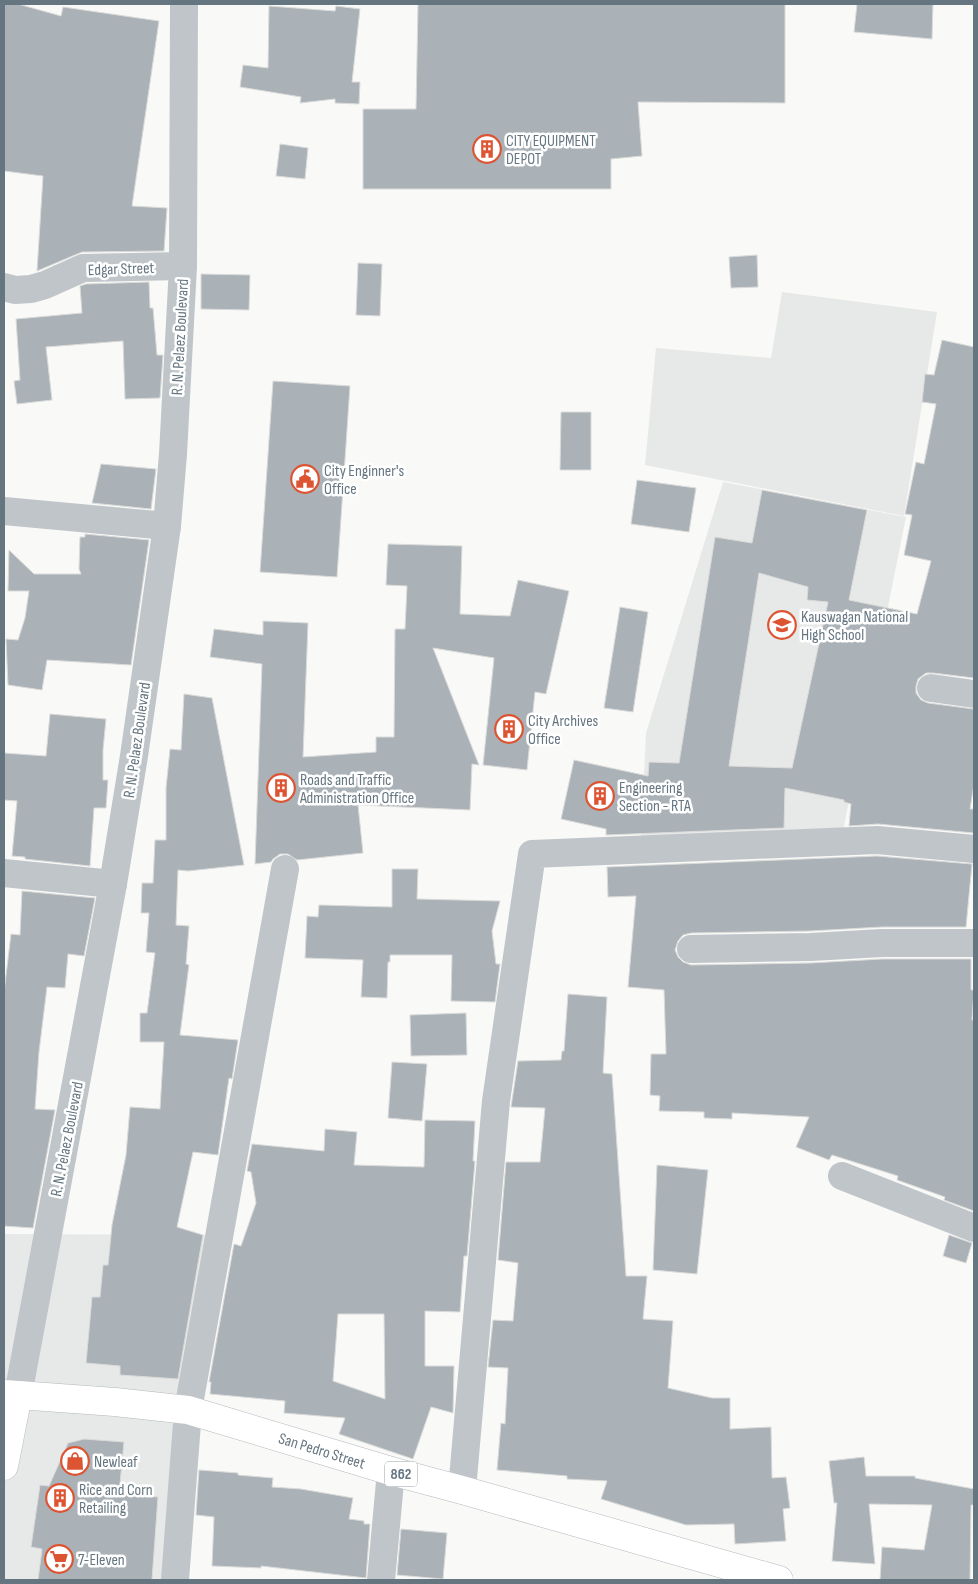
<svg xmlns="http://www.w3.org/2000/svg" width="978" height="1584" viewBox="0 0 978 1584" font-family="'Sofia Sans Condensed',sans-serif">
  <rect width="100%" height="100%" fill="#f9f9f7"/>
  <!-- built -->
  <g fill="#e7e8e8">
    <path d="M782,292L937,312L904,516L645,465L656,348L771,358Z"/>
    <path d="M723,482L906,517L843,831L641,838L646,733Z"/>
    <path d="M4,1234L218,1235L172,1580H4Z"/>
  </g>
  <!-- building -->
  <g fill="#aab2b8" stroke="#dbdbd9" fill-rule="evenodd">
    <path d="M4,4H18L61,16L63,7L159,21L132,206L167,208L164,251L82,252L37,271L43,176L4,171Z"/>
    <path d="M418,4H785V103L638,102L642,156L611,159V189H363V109H416Z"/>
    <path d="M857,4H933L932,39L854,32Z"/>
    <path d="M269,6L335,11L336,6L360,9L352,82H360L359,104L335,103V99L300,103L301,97L240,87L243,65L268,68Z"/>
    <path d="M280,144L308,148L305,179L276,176Z"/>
    <path d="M757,255L758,287L731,288L729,257Z"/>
    <path d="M358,263L382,264L380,316L356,315Z"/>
    <path d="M201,274L250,275L249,310L201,309Z"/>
    <path d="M149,282L150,308H153L157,355H163L160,398L125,399L123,341L46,347L52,400L17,404L14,381L20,380L16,319L82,313L80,286L86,284Z"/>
    <path d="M942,340L974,347V678L933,673H926L918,679L916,686V693L921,700L928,703L974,709V784L970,809H974V833L878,824L849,826L851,804L844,802V800L785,788L784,828L606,835V829L561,819L574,760L648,776L649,762L679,763L715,537L752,543L762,490L867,510L849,600L917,614L931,561L904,555L912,515L905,514L916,462L924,464L936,404L922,402L925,374L934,375ZM759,573L808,587L807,600L828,602L792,768L729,766Z"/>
    <path d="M273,381L350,386L337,577L260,572Z"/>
    <path d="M561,412H591V470H560Z"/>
    <path d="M101,464L156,469L151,509L92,503Z"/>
    <path d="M637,480L696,488L689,532L631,524Z"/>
    <path d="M85,534L149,540L131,665L47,660L42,690L8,685L6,639L18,640L25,618L29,591H8L9,550L34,574H81L79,569L80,537H85Z"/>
    <path d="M388,544L462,546L460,614L510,616L518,580L569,591L546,694L535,692L527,770L483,765L494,658L433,648L479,765L472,764L470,810L358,805L363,853L297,860L288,854H280L273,859L271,862L255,864L262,664L210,657L214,629L263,635V621L308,623L303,757L376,752V737H394L395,629H405L407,586L386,585Z"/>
    <path d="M620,607L648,612L633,712L604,708Z"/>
    <path d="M184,694L212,698L244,865L188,871L178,870L176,925L189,926L186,964L189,965L180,1035L238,1040L232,1079L229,1078L218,1155L193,1152L177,1227L203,1235L178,1379L120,1375V1366L86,1363L92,1297H100L103,1265H108L112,1225L126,1155L130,1107L160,1109L164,1042H140V1013H147L155,953L146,952L149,913H141L142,883H153L155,840H166V788L170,749L181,750Z"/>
    <path d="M50,714L106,719L103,750V780H108L106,808H94L90,866L25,859V857L12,856L17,801L4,800V753L46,756Z"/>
    <path d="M877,856L972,864L966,927H882L810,931L691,933L683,935L678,941L675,950L678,957L683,962L691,965L811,963L882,959H971V990H974L972,1020H974V1211L944,1200L945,1197L897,1180L898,1176L832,1155L829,1160L796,1147L809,1117L732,1113V1119L704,1118V1112L659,1111L660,1096L650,1095L651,1054H666L664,990L628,987L636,896L608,897L607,867Z"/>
    <path d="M392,869H418L417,899L500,901L492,931L496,964H500L495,1002L451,1001L452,955H390V962H388L387,998L361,997L363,960L305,958L307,916L318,917L319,905L392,907Z"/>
    <path d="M22,891L95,898L84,956L68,954L65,988L47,987L39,1052L35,1109L55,1110L33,1228L4,1226V992L11,934L20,935Z"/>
    <path d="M568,994L607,997L603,1073L612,1074L626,1276H647L643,1319L673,1321L668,1388L712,1398H730V1429L771,1427L772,1478L786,1477L790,1508L783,1509L786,1541L735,1544L734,1524L686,1525L601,1499L607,1481L567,1479V1476L497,1470L501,1423L505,1424L508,1368L488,1367L493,1320L513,1321L518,1263L498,1260L506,1162H540L545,1108L511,1107L518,1061L561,1060L562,1051H564Z"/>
    <path d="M466,1013L467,1055L411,1056L410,1015Z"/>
    <path d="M392,1062L427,1064L422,1121L388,1118Z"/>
    <path d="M425,1120L475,1121L473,1161H475L467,1256H464L460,1312L425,1311V1366H454L453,1413L431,1407L413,1459L339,1434L345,1418L284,1413L285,1401L210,1394L211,1382H209L234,1244L241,1246L256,1203L251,1172L247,1171L252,1144L324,1151L325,1129L357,1132L354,1165L424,1167ZM338,1314H384L385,1399L333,1381Z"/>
    <path d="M657,1165L708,1170L697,1274L653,1270Z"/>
    <path d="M949,1235L972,1243L966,1263L943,1256Z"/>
    <path d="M84,1439L124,1442L119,1494L158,1497L152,1580H38L42,1549L31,1547L40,1485L49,1486L68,1443Z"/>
    <path d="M864,1457L866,1476H915V1478L974,1489V1505H971L970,1580H880L882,1547L924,1550L932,1505L869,1504L875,1564L832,1561L837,1503H834L829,1461Z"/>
    <path d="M199,1470L238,1473V1475L273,1478L272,1487L301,1489L353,1498L349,1519L364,1521V1524H370L366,1578L261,1566V1568L212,1566L214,1517L196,1515Z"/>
    <path d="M401,1529L447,1533L443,1579L397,1575Z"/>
  </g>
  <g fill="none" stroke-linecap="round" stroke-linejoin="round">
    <defs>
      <g id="major">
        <path d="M4,1394L115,1402L188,1410L391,1471L462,1490L779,1580"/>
        <path d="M4,1466L18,1395"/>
      </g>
    </defs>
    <!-- major casing -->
    <use href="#major" stroke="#b4b9bd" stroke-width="29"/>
    <!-- minor -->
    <g stroke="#c0c5c9" stroke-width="28">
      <path d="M4,287L15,290L31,289L45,285L83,268L183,266"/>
      <path d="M4,511L167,526"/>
      <path d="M931,688L974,694"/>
      <path d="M4,873L113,884"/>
      <path d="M691,949L811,947L882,943H974"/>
      <path d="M842,1176L974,1228"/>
      <path d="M18,1395L113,884L134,756L167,526L173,454L183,266L184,4"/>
      <path d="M462,1490L496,1101L532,854L877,840L974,849"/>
      <path d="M175,1580L188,1410L285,869"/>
      <path d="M381,1580L391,1471"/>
    </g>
    <!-- major -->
    <use href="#major" stroke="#fff" stroke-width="28"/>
  </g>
  <!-- icons -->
  <defs>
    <symbol id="building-ring" viewBox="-11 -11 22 22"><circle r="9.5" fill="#fff" stroke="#dd5433" stroke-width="1.5"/><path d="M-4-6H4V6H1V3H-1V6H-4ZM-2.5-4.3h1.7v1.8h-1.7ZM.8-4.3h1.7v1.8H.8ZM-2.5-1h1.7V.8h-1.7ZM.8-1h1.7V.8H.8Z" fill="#dd5433"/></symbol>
    <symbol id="civic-ring" viewBox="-11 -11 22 22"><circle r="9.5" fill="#fff" stroke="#dd5433" stroke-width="1.5"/><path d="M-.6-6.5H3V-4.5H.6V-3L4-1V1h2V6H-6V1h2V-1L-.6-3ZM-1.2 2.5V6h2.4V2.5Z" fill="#dd5433"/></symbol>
    <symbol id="school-ring" viewBox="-11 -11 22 22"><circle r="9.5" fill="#fff" stroke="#dd5433" stroke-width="1.5"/><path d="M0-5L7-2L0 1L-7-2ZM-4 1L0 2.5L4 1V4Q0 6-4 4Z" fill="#dd5433"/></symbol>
    <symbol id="shop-ring" viewBox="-11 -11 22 22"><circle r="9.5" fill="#fff" stroke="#dd5433" stroke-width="1.5"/><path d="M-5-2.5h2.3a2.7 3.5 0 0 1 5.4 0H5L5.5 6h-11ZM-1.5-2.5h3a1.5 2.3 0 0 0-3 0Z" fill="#dd5433"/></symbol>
    <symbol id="supermarket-ring" viewBox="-11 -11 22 22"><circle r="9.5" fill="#fff" stroke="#dd5433" stroke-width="1.5"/><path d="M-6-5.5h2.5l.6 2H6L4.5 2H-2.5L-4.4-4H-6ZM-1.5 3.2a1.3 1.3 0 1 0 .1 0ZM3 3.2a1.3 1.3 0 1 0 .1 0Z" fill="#dd5433"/></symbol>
  </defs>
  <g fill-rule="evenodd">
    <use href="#building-ring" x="471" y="133" width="32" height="32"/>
    <use href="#civic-ring" x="289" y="463" width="32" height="32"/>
    <use href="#school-ring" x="766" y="609" width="32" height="32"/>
    <use href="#building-ring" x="493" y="713" width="32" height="32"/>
    <use href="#building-ring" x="265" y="772" width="32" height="32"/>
    <use href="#building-ring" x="584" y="780" width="32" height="32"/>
    <use href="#shop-ring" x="59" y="1445" width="32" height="32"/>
    <use href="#building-ring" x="44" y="1482" width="32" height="32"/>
    <use href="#supermarket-ring" x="43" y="1543" width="32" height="32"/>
  </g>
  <g text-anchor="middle" stroke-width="5" stroke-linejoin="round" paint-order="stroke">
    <!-- shield labels -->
    <rect fill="#fff" stroke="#949fa7" stroke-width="1" x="385" y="1461.5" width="32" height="25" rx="4"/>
    <g font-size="15" font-weight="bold" fill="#667681">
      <text x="401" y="1479">862</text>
    </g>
    <!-- poi labels -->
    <g font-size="16" fill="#667681" stroke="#fff" text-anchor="start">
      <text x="506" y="146">CITY EQUIPMENT<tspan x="506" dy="18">DEPOT</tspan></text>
      <text x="324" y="476">City Enginner's<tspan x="324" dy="18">Office</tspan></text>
      <text x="801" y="622">Kauswagan National<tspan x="801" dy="18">High School</tspan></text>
      <text x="528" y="726">City Archives<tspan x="528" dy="18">Office</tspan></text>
      <text x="300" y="785">Roads and Traffic<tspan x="300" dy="18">Administration Office</tspan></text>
      <text x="619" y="793">Engineering<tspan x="619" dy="18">Section - RTA</tspan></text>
      <text x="94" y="1467">Newleaf</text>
      <text x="79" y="1495">Rice and Corn<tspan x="79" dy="18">Retailing</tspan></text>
      <text x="78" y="1565">7-Eleven</text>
    </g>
    <!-- street labels -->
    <g font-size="16" fill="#667681" stroke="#fff">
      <text transform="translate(121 268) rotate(-2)" y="6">Edgar Street</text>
      <text transform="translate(179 337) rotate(-87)" y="6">R. N. Pelaez Boulevard</text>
      <text transform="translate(136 740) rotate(-82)" y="6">R. N. Pelaez Boulevard</text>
      <text transform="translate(66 1139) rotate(-79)" y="6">R. N. Pelaez Boulevard</text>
      <text transform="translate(322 1450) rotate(17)" y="6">San Pedro Street</text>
    </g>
  </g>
  <!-- border -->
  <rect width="978" height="1584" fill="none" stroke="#667681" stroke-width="10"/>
</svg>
